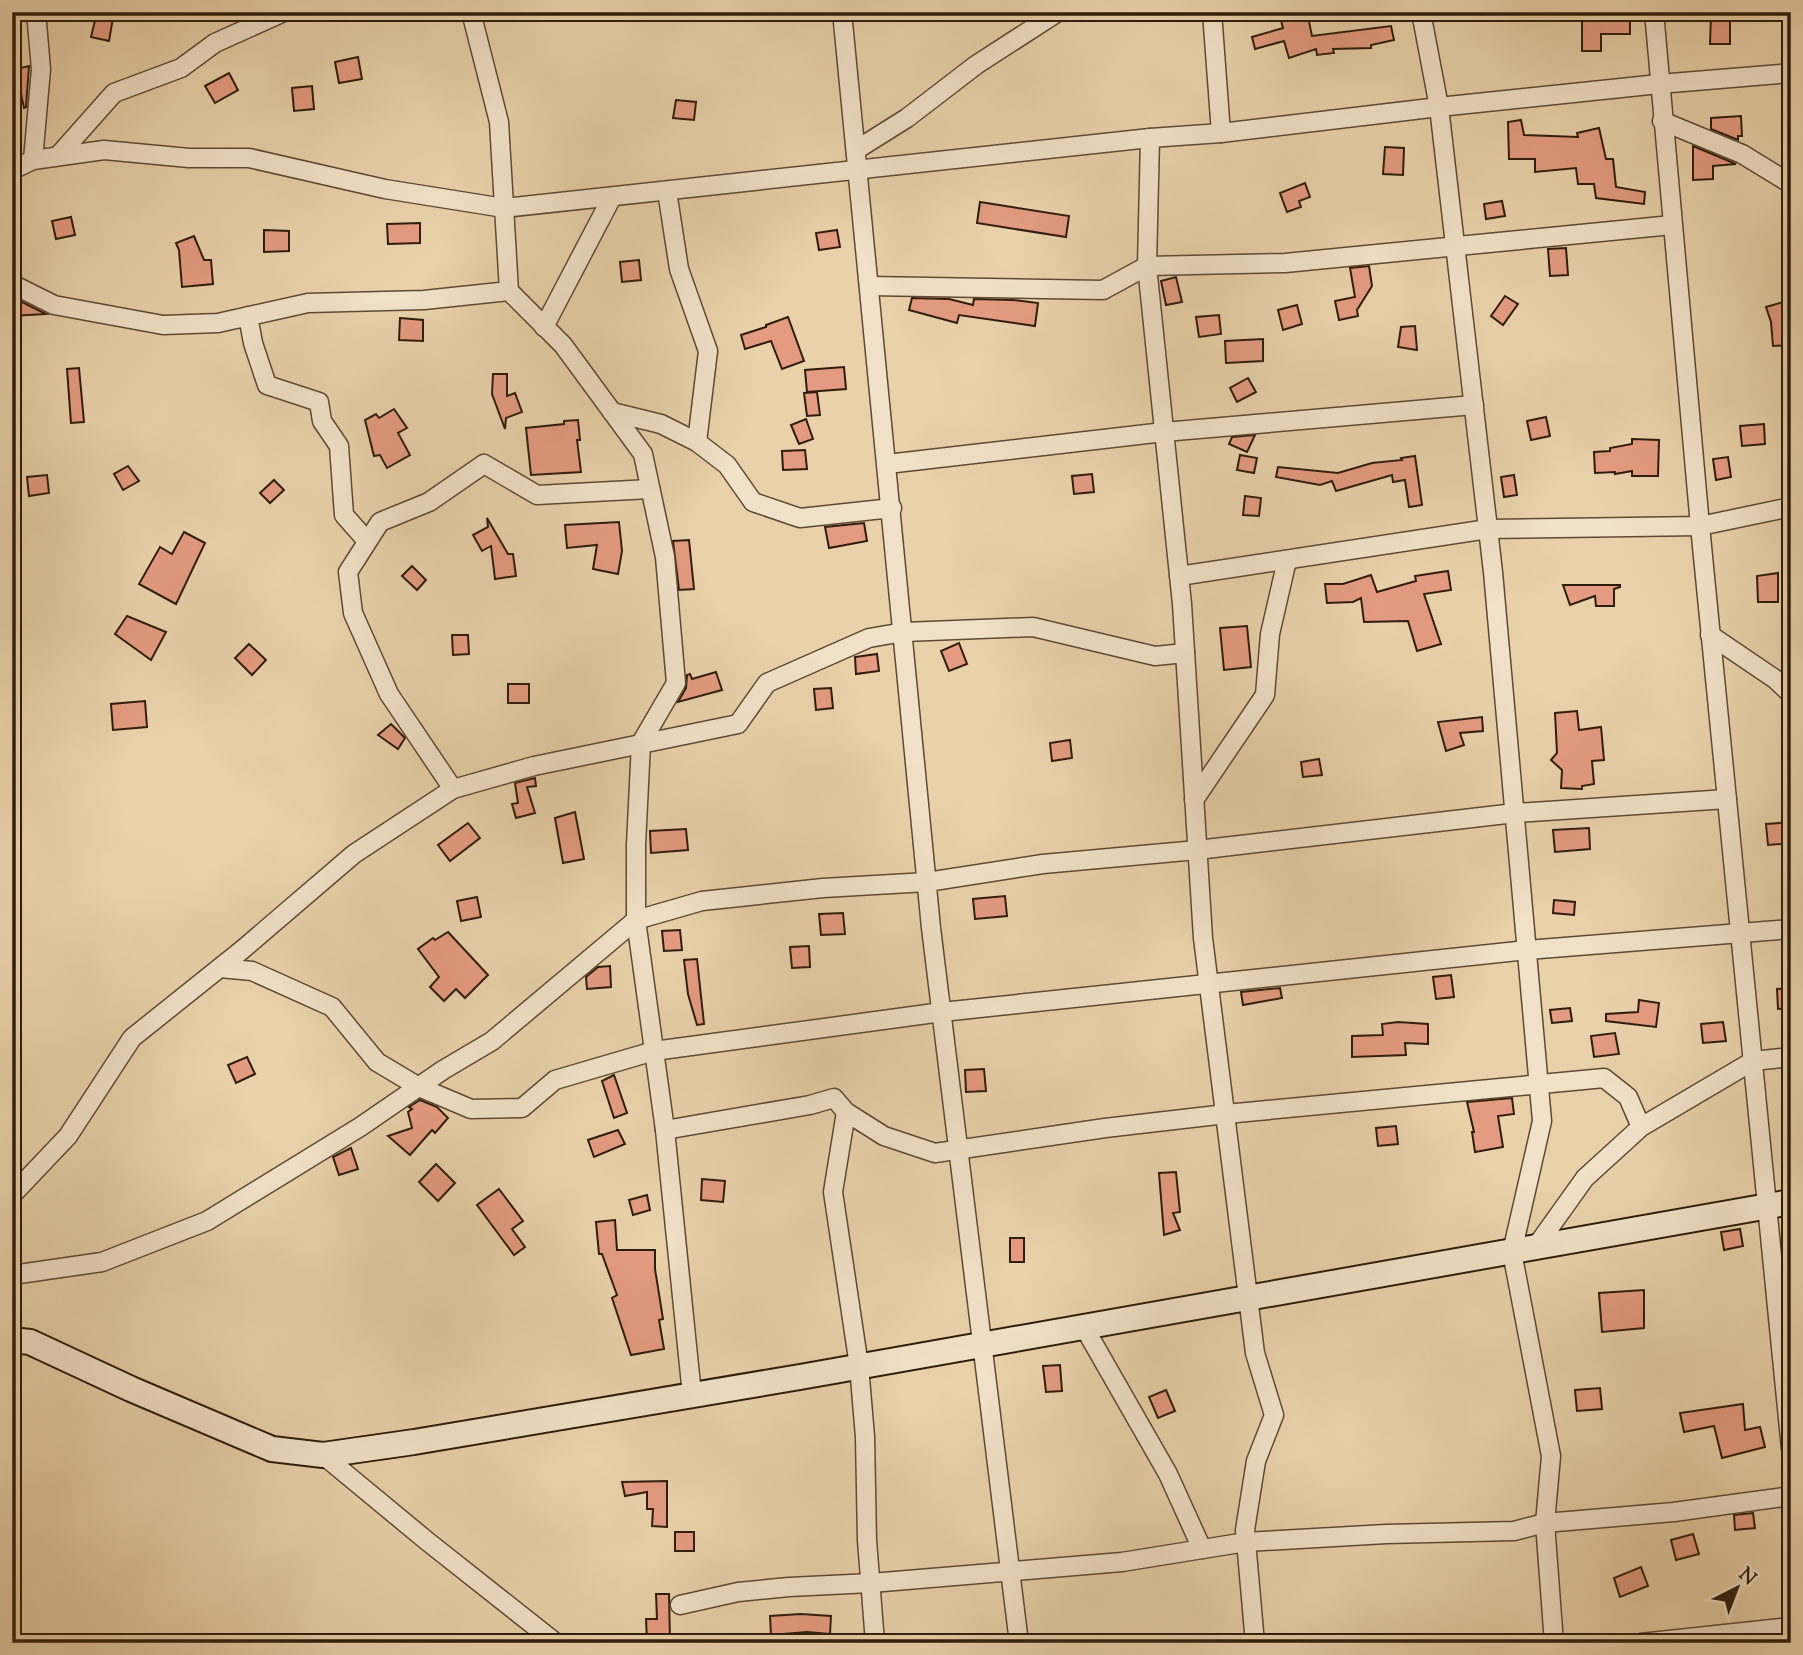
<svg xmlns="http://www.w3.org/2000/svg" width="1803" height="1655" viewBox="0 0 1803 1655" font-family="'Sorts Mill Goudy',serif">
  <rect width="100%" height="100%" fill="#e9d1aa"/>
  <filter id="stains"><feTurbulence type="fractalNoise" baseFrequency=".00286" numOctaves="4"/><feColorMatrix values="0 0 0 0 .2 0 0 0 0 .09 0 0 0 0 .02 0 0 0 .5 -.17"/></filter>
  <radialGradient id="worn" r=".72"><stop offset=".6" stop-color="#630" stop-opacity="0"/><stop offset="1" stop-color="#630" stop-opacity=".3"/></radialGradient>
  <!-- building -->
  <g fill="#e49b81" stroke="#2f1d0b" stroke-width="2">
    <path d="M97,12H114L109,41L91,37Z"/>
    <path d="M1279,12H1307L1312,36L1391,26L1394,40L1371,45V48L1333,49L1334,53L1317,55L1316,49L1289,58L1284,41L1255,49L1252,37L1283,28Z"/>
    <path d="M1582,12H1630V34H1601V51H1582Z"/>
    <path d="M1711,15H1730V44H1710Z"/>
    <path d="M358,57L362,79L339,83L335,62Z"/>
    <path d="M29,66L26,107L24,108L20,89L12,91V70Z"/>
    <path d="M229,73L238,90L215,103L205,86Z"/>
    <path d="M312,86L314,109L294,111L292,88Z"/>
    <path d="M676,100L696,102L694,120L673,118Z"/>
    <path d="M1741,116L1742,136H1738V140L1711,129V118Z"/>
    <path d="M1521,120L1524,135L1578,137L1577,133L1599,128L1606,159H1613L1616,187L1645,192L1644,204L1596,198L1594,184H1578L1576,168L1535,172V159H1509L1508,122Z"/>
    <path d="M1693,146L1736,164L1713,166V179L1693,180Z"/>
    <path d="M1385,147L1404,148L1403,175L1383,174Z"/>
    <path d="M1305,183L1310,197L1299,201L1301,207L1287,212L1280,193Z"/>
    <path d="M1502,201L1505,216L1486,219L1484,204Z"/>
    <path d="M980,202L1069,216L1066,237L977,223Z"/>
    <path d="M71,217L75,235L56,239L52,221Z"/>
    <path d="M420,223V243L388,244L387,224Z"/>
    <path d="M264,230L289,231V251L264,252Z"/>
    <path d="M837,230L840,247L819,250L816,233Z"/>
    <path d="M194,236L204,260H211L213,284L182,287L179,250L176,243Z"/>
    <path d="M1566,248L1568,275L1550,276L1548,249Z"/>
    <path d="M639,260L641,280L622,282L620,262Z"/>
    <path d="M1369,266L1372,286L1357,310L1358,316L1339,320L1335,301L1355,297L1350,268Z"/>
    <path d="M1176,277L1182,302L1166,305L1161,281Z"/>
    <path d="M1505,296L1518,304L1503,325L1491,316Z"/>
    <path d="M12,297L46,314L12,316Z"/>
    <path d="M912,298L949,299L973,305L974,299L1013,300L1038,303L1035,326L959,315L957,323L909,310Z"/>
    <path d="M1787,301L1791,315V345L1773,346L1771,322L1766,307Z"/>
    <path d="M1297,305L1302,324L1283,330L1278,310Z"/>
    <path d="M1219,315L1221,334L1199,337L1196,317Z"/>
    <path d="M788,317L804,361L782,369L771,341L745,349L741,335L766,327V325Z"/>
    <path d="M400,318L423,320V341L399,340Z"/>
    <path d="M1415,326L1417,350L1398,347L1401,327Z"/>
    <path d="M1263,339V361L1226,363L1225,341Z"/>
    <path d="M844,367L846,389L807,392L805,370Z"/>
    <path d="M79,368L84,422L71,423L67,369Z"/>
    <path d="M493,374H507V396L515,393L522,412L506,418L505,429L492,394Z"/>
    <path d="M1248,378L1256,392L1237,402L1230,388Z"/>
    <path d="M817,392L820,415L807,416L804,393Z"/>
    <path d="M394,409L407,428L398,433L410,455L387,468L380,455L374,456L365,420L376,414L379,418Z"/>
    <path d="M1546,417L1550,436L1531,440L1527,421Z"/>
    <path d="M806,419L813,439L799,444L791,425Z"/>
    <path d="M578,420L580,440H577L581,472L531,475L526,428L564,424V421Z"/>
    <path d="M1764,424L1765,444L1742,446L1740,426Z"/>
    <path d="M1255,435L1247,452L1229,444L1232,437Z"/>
    <path d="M1632,439L1659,440L1658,476H1632V471L1615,474V472L1595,473L1594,452L1610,451V448L1632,444Z"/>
    <path d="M805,450L807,469L783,470L782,451Z"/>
    <path d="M1240,455L1257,458L1254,473L1237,470Z"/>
    <path d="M1415,456L1422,505L1409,507L1405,480L1393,482L1392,475L1336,491L1332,481L1320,485L1276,477L1278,467L1338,473L1372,463L1402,460L1401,458Z"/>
    <path d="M1728,457L1731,477L1716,480L1713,459Z"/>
    <path d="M128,466L139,481L123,490L114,474Z"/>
    <path d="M1092,474L1094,492L1074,494L1072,476Z"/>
    <path d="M47,475L49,493L29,496L27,477Z"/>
    <path d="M1514,475L1517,495L1504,497L1501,477Z"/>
    <path d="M274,480L284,490L270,503L260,493Z"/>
    <path d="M1245,496L1261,498L1259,516L1243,515Z"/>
    <path d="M487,518L508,554H513L516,576L495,579L491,546L482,551L473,535L488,527Z"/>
    <path d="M619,522L622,551L618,574L593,569L597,545L567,548L565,525Z"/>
    <path d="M864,523L867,541L829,548L825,527Z"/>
    <path d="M184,532L205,543L176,604L139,584L160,547L172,554Z"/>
    <path d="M689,540L694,589L679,590L673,541Z"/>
    <path d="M412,566L426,580L417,590L402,576Z"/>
    <path d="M1448,571L1451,590L1424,594L1441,644L1417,651L1408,621L1364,622L1361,598L1353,602L1327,603L1325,584H1343L1371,575L1377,592L1416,581L1415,576Z"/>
    <path d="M1778,573V602H1758L1757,576Z"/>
    <path d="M1563,585H1620V587L1614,589V606H1596L1595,596L1570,605Z"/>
    <path d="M127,616L166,632L151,660L115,634Z"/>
    <path d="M1247,626L1251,667L1224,670L1220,628Z"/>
    <path d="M452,635H468L469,654L453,655Z"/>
    <path d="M959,643L967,664L949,671L941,651Z"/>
    <path d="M249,644L266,660L252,675L235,658Z"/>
    <path d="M877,654L879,671L856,674L855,657Z"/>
    <path d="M716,672L722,690L678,702L686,688L687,675L690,674L692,679Z"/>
    <rect x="508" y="684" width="21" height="19"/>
    <path d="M831,688L833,708L816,710L814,689Z"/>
    <path d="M145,701L147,727L113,730L111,704Z"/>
    <path d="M1577,711L1579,730L1601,727L1604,760L1592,761L1594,784L1582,786V789L1561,788L1562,770L1551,760L1557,753L1555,713Z"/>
    <path d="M1482,717L1483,731L1460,733L1464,745L1446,751L1438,722Z"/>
    <path d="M391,724L405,738L398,749L378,735Z"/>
    <path d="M1070,740L1072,758L1052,761L1050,743Z"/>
    <path d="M1319,759L1322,775L1303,777L1301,762Z"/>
    <path d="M535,778L536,786L527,787L535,813L516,818L512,804L518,803L515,783Z"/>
    <path d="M575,812L584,859L563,863L555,818Z"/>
    <path d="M1791,822V843L1768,845L1766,824Z"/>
    <path d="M468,823L480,838L450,861L438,845Z"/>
    <path d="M1589,828L1590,849L1555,852L1553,830Z"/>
    <path d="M686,829L688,850L651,853L650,831Z"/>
    <path d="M1005,896L1007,916L975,919L973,899Z"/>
    <path d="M477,897L481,917L461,921L457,901Z"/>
    <path d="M1554,900L1575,902L1574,915L1553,913Z"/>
    <path d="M843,913L845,934L821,935L819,914Z"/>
    <path d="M680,930L682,950L664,951L662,931Z"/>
    <path d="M448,932L488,975L465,998L456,989L444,1001L430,987L439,977L418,949L433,938L435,940Z"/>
    <path d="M809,946L810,967L792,968L790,947Z"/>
    <path d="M697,959L704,1024L697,1025L688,994L684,960Z"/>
    <path d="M610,966L611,987L587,989L586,977L598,967Z"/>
    <path d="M1451,975L1454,997L1436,999L1433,977Z"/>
    <path d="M1280,988L1282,998L1243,1005L1241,992Z"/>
    <path d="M1791,988V1008L1778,1009L1777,989Z"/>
    <path d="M1639,1000L1659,1003L1656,1027L1606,1021V1014L1638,1012Z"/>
    <path d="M1570,1008L1572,1021L1552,1023L1550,1010Z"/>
    <path d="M1398,1022L1428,1024V1044L1405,1043L1406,1055L1352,1057V1036L1383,1035L1382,1024Z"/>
    <path d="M1723,1022L1726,1041L1703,1043L1701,1024Z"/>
    <path d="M1615,1033L1619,1054L1594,1057L1591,1036Z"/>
    <path d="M247,1057L255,1074L236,1083L228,1065Z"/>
    <path d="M984,1069L986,1091L966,1092L965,1070Z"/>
    <path d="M614,1075L627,1113L614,1118L602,1081Z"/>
    <path d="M1512,1098L1514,1114L1498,1116L1503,1147L1475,1152L1472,1132H1474L1467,1102Z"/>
    <path d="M420,1100L437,1107L448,1118L435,1133L432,1130L410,1155L388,1136L412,1128L408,1112L412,1109L409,1107Z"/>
    <path d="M1396,1126L1398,1144L1378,1146L1376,1128Z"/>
    <path d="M618,1130L625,1144L594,1157L588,1140Z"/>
    <path d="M351,1148L358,1169L339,1175L333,1157Z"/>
    <path d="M436,1164L455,1183L438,1201L419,1182Z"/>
    <path d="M1176,1172L1180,1212L1173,1213L1180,1230L1164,1235L1159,1173Z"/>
    <path d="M702,1179L725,1181L723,1202L701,1200Z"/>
    <path d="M499,1189L523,1221L512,1229L525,1247L514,1255L477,1205Z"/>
    <path d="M647,1195L650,1210L633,1215L629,1200Z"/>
    <path d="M615,1220L617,1250H655V1269L663,1319L659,1320L664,1349L631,1355L612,1298L617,1295L602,1254H599L596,1222Z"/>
    <path d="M1740,1229L1743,1246L1724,1250L1721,1232Z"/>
    <rect x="1010" y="1238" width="14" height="24"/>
    <path d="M1644,1290V1328L1602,1332L1599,1293Z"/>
    <path d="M1060,1365L1062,1391L1046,1392L1043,1366Z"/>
    <path d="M1600,1388L1602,1409L1577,1411L1575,1390Z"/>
    <path d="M1166,1390L1175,1411L1158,1418L1149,1397Z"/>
    <path d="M1743,1404L1745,1430L1760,1427L1765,1447L1722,1458L1714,1426L1684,1432L1680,1413Z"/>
    <path d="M667,1481V1527L652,1526L653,1509H647V1492L625,1496L622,1482Z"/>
    <path d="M1753,1513L1755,1528L1735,1530L1734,1515Z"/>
    <rect x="675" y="1532" width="19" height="19"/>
    <path d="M1693,1534L1699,1554L1676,1560L1671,1540Z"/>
    <path d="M1641,1567L1648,1586L1620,1597L1614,1578Z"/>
    <path d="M656,1594H669L670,1640L647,1641L646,1619H657Z"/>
    <path d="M801,1614L831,1616L830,1634L807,1632L771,1635L770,1616Z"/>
  </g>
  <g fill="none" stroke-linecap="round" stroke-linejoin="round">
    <defs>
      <g id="street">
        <path d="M471,12L499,122L509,291L563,345L643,454L665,557L676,683L641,743L636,845V920L665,1130L692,1395"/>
        <path d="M842,12L931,928L1019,1643"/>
        <path d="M1212,12L1221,133"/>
        <path d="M1421,12L1439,107L1493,572L1542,1121L1512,1252L1551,1456L1545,1523L1554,1643"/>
        <path d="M1654,12L1700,526L1791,1449"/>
        <path d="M1662,121L1742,154L1791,184"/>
        <path d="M1150,138L1147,266L1182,604L1203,938L1255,1353L1274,1415L1256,1461L1245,1530L1255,1643"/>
        <path d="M856,150L907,118L976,65L1058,12"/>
        <path d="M58,156L114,93L181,68L215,43L284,12"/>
        <path d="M33,160L41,69L36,12"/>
        <path d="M12,170L33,160L104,150L189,158H249L385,189L504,208L1150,138L1221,133L1439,107L1659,84L1791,73"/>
        <path d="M667,191L679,269L708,351L697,442"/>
        <path d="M12,284L54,305L163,325L218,323L308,303L424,300L509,291"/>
        <path d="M869,286L1103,290L1147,266L1285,263L1672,225"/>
        <path d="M248,316L253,343L267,385L319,402L322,421L339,446L344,515L367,541"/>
        <path d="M544,327L612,197"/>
        <path d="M612,412L661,424L697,442L727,465L753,502L800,518L892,508"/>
        <path d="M887,464L1164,432L1474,405"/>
        <path d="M1179,576L1488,529L1700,526L1791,507"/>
        <path d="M1710,635L1775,679L1791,694"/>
        <path d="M453,789L389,694L353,613L348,572L380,522L429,502L484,464L537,495L650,489"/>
        <path d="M1194,800L1265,695L1270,634L1287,560"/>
        <path d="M220,968L252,971L332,1007L377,1062L419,1087L471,1109L522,1108L555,1080L654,1051L942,1012L1527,950L1791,929"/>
        <path d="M846,1112L833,1192L859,1366L865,1437L867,1540L875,1643"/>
        <path d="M665,1130L810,1105L834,1098L846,1112L884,1136L935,1153L1105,1128L1226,1114L1604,1078L1628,1097L1641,1127"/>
        <path d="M12,1195L68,1136L132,1038L242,950L354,854L453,789L534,766L738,724L767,683L869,638L904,632L1033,627L1155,656L1185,653"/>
        <path d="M1535,1248L1585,1178L1641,1127L1753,1061L1791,1057"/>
        <path d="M12,1275L102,1262L207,1221L360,1127L443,1070L492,1041L636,920L702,901L823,888L927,882L1043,864L1197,850L1515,813L1727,799"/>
        <path d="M1084,1327L1168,1474L1202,1549"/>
        <path d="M323,1455L427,1541L556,1643"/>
        <path d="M680,1605L738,1592L789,1587L871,1583L1122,1562L1246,1542L1386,1534L1514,1531L1545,1523L1674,1512L1791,1496"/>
        <path d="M1641,1643L1791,1627"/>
      </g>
      <path id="secondary" d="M12,1340L30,1342L131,1389L272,1449L323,1455L414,1442L800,1377L1791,1202"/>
    </defs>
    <!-- street casing -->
    <use href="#street" stroke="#5e4a33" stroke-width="21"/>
    <!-- secondary casing -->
    <use href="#secondary" stroke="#2f1d0b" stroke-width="28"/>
    <!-- street -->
    <use href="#street" stroke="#f1e1c8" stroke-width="18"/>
    <!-- secondary -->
    <use href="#secondary" stroke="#f1e1c8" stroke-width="24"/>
  </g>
  <!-- margin -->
  <rect width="1803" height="1655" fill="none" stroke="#e9d1aa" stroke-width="42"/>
  <rect x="14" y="14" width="1775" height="1627" fill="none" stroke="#2f1d0b" stroke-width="3.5"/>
  <rect x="21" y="21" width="1761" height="1613" fill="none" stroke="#2f1d0b" stroke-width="2"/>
  <!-- north arrow -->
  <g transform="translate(1737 1588) rotate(42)" stroke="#f1e1c8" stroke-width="5" paint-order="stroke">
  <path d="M0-5L12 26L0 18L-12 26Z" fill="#2f1d0b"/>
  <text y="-10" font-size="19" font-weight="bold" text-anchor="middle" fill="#2f1d0b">N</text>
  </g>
  <rect width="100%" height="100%" filter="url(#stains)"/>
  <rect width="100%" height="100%" fill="url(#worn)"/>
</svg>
